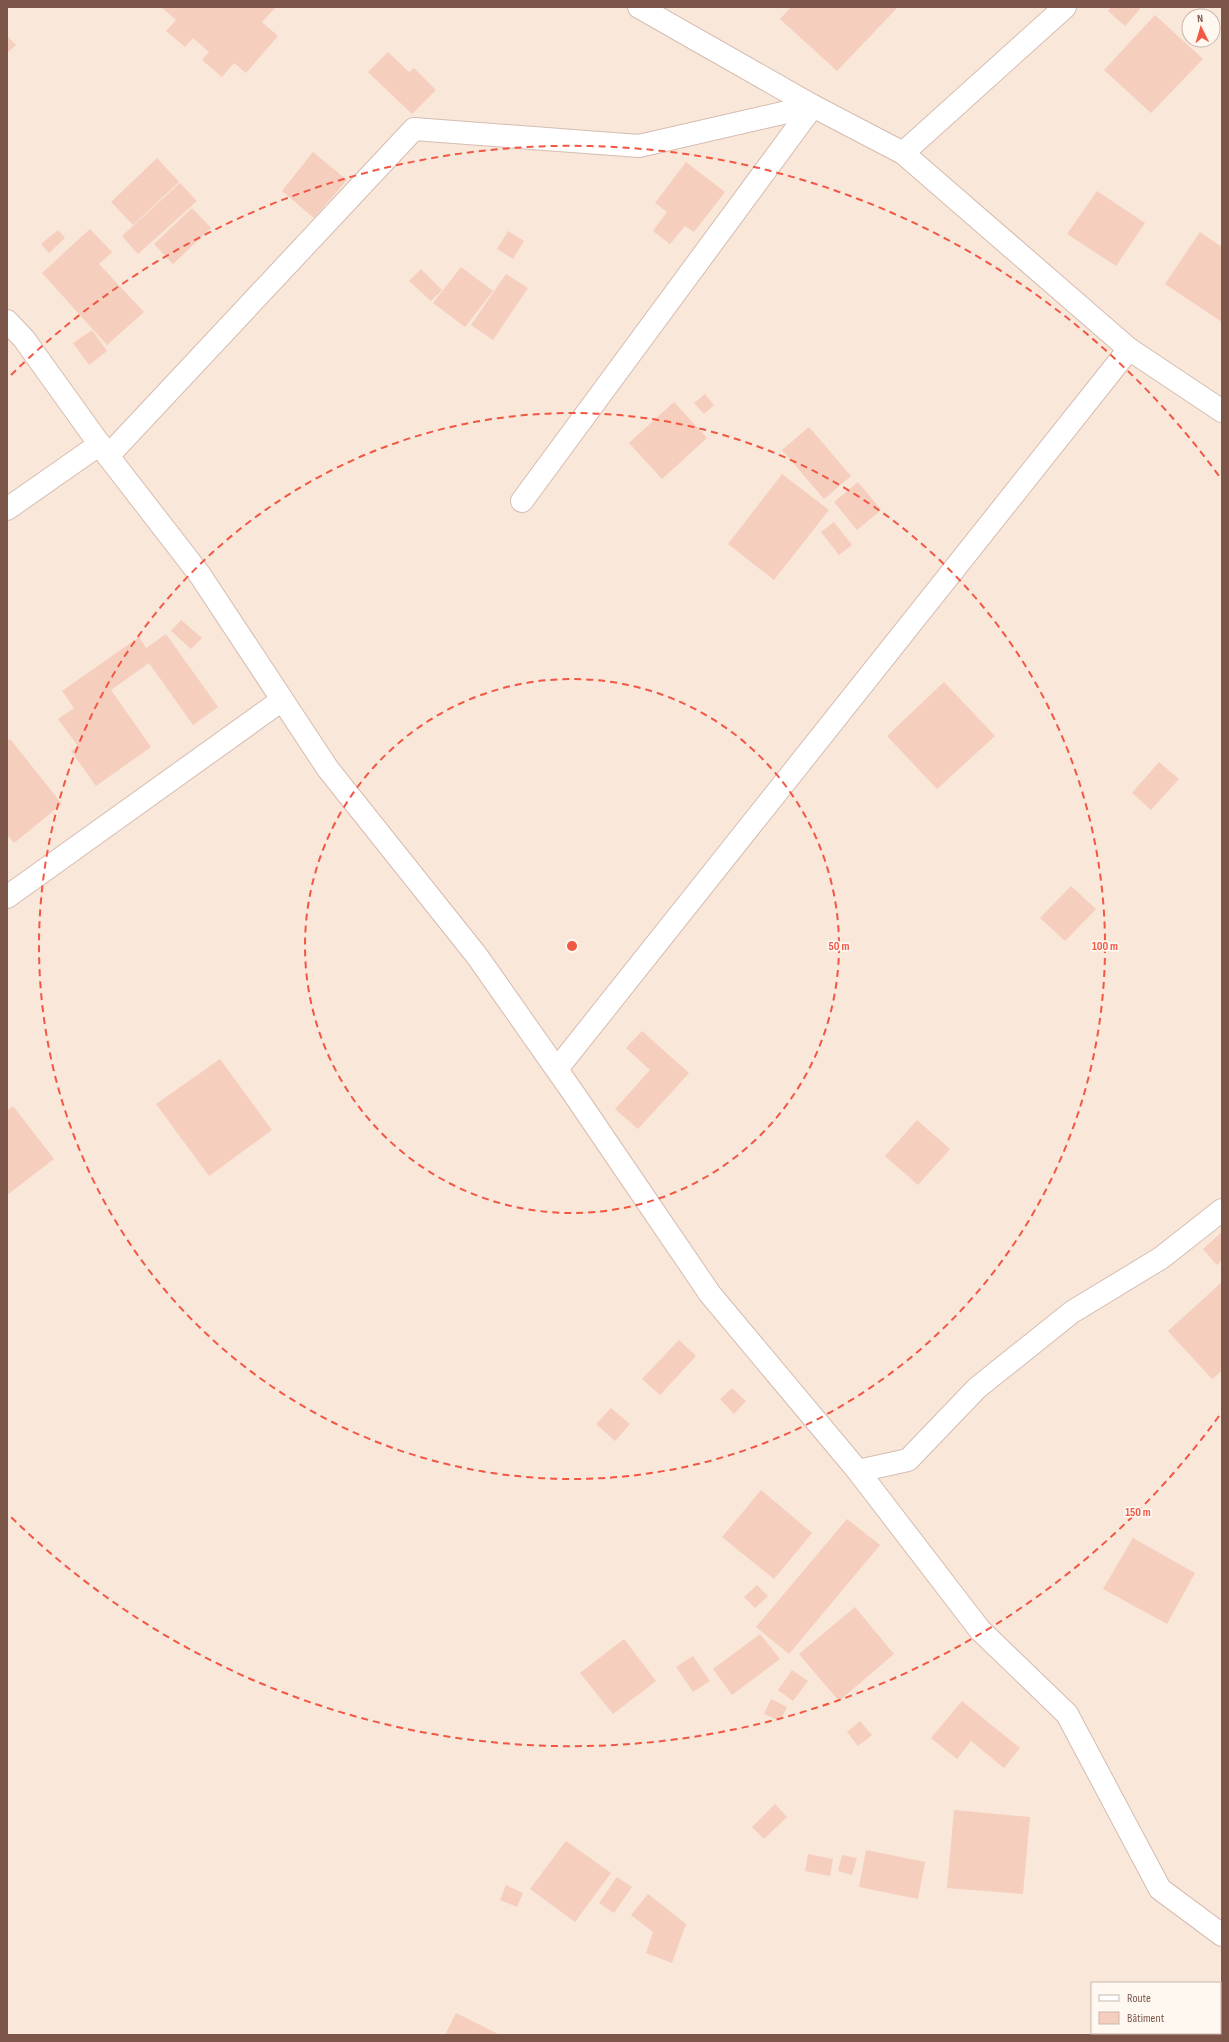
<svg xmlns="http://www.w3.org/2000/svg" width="1229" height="2042" viewBox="0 0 1229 2042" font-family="'Sofia Sans Condensed',sans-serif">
  <rect width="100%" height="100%" fill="#fef4e9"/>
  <!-- residential -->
  <path fill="#f9e7da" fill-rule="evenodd" d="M7,7H1222V2035H7ZM1189,16H1213V40H1189ZM1092,1983H1220V2033H1092Z"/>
  <!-- building -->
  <g fill="#f6cebe">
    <path d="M161,7H276L262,22L278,36L246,73L234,63L222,77L202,60L209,52L193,38L185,47L166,31L176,20Z"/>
    <path d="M791,7H898L837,71L780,19Z"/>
    <path d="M1111,7H1138L1140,9L1125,26L1108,11Z"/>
    <path d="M1155,15L1203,59L1151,113L1104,70Z"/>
    <path d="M7,36L16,45L7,53Z"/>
    <path d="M388,52L409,72L414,68L436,90L412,114L368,72Z"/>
    <path d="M313,152L347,180L314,218L282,191Z"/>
    <path d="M157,158L179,182L133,225L111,202Z"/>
    <path d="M686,162L725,192L694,232L685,226L670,244L653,231L667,212L655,203Z"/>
    <path d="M180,183L197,201L138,254L122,236Z"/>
    <path d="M1097,191L1145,223L1116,266L1067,234Z"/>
    <path d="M192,208L211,228L173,264L154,244Z"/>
    <path d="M90,229L112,252L99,264L144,312L107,345L42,273Z"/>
    <path d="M58,230L65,238L49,253L41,244Z"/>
    <path d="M508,231L524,241L513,259L497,249Z"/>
    <path d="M1200,232L1222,247V322L1165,284Z"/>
    <path d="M461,267L493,291L465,327L433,303Z"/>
    <path d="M421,269L442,290L431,301L409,281Z"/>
    <path d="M506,274L528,288L493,340L471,325Z"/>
    <path d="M92,330L107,351L89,365L73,343Z"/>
    <path d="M705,394L714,405L704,414L694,403Z"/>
    <path d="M674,402L707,438L662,479L629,443Z"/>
    <path d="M809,427L851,476L824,499L782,450Z"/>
    <path d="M782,474L829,510L774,580L728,544Z"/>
    <path d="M858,482L881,510L857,530L834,502Z"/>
    <path d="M834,522L852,545L839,555L821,532Z"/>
    <path d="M181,620L202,638L191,649L171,631Z"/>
    <path d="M166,634L218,707L193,725L149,663L111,690L151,747L96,786L71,751L78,746L58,719L74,708L62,691L139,637L146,648Z"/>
    <path d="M944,682L995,736L937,789L887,736Z"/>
    <path d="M10,739L62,804L14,843L7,834V741Z"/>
    <path d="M1159,762L1179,779L1151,810L1132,793Z"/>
    <path d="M1071,886L1096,909L1065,941L1040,918Z"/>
    <path d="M642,1031L689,1073L638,1129L615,1109L650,1070L626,1048Z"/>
    <path d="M220,1059L272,1130L209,1176L156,1104Z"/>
    <path d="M13,1106L54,1159L7,1195V1111Z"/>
    <path d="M917,1120L950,1149L918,1185L885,1156Z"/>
    <path d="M1222,1232V1260L1217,1265L1203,1249Z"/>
    <path d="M1222,1282V1371L1212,1379L1168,1331Z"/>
    <path d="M679,1340L696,1356L660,1395L642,1379Z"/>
    <path d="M732,1388L746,1401L734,1414L720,1399Z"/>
    <path d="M611,1408L630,1424L615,1441L596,1424Z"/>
    <path d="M761,1490L812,1533L774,1579L722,1537Z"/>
    <path d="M847,1519L880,1545L789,1654L756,1627Z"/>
    <path d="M1133,1538L1195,1573L1167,1624L1103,1589Z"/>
    <path d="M757,1585L768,1596L755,1608L744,1597Z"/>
    <path d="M855,1607L894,1654L839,1701L799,1654Z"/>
    <path d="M760,1634L780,1659L732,1695L713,1669Z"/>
    <path d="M624,1639L656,1681L613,1714L580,1673Z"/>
    <path d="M693,1656L710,1681L693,1692L676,1667Z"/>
    <path d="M792,1670L808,1681L793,1701L778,1690Z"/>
    <path d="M771,1699L787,1707L780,1721L764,1714Z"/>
    <path d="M962,1701L1020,1748L1004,1768L971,1741L957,1759L931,1738Z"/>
    <path d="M860,1721L872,1735L858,1746L847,1732Z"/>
    <path d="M775,1804L787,1817L764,1839L752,1827Z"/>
    <path d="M954,1810L1030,1817L1023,1894L947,1888Z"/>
    <path d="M566,1841L611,1873L575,1922L530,1889Z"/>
    <path d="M866,1850L925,1862L918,1899L859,1887Z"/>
    <path d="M808,1854L833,1859L830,1876L805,1871Z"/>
    <path d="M842,1855L857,1858L852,1875L838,1871Z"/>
    <path d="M617,1877L632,1887L614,1913L599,1903Z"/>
    <path d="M506,1885L523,1893L517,1907L500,1900Z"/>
    <path d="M648,1894L686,1924L672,1963L646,1953L653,1932L631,1915Z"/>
    <path d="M456,2013L500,2035H445Z"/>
  </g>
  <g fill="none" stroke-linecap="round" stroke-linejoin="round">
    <defs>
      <g id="street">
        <path d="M639,7L813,106L903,153L1129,349L1222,411"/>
        <path d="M903,153L1065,7"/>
        <path d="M7,321L24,339L108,456L200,575L328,769L477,956L574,1094L710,1294L858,1471L980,1630L1067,1714L1160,1889L1222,1935"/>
        <path d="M108,456L414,129L639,146L813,106"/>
        <path d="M522,501L813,106"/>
        <path d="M7,509L100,444"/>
        <path d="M7,897L282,700"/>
        <path d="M557,1069L1129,349"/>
        <path d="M858,1471L908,1460L977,1388L1072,1312L1161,1258L1222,1210"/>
      </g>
    </defs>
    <!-- street casing -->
    <use href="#street" stroke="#d5bcb0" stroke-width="24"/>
    <!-- street -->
    <use href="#street" stroke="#fff" stroke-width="22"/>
  </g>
  <!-- distance rings -->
  <g fill="none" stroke="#f25744" stroke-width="2" stroke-dasharray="7 5">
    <circle cx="572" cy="946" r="267"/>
    <circle cx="572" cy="946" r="533"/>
    <path d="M1219 1416A800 800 0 0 1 11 1517M11 375A800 800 0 0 1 1219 476"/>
  </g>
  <circle cx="572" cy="946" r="6" fill="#f25744" stroke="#fff8f1" stroke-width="2"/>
  <g font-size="12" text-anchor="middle" font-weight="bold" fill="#f25744" stroke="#fff8f1" stroke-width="3.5" stroke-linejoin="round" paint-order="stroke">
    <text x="839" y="950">50 m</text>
    <text x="1105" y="950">100 m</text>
    <text x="1138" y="1516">150 m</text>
  </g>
  <!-- border -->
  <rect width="1229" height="2042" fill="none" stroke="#7c5549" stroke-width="16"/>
  <!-- legend -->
  <rect x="1091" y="1982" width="130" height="52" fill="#fff8f1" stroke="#cbb7ae"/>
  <rect x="1099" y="1995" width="20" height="6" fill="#ffffff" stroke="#cbb7ae"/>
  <text x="1127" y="2002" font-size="12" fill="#7c5549">Route</text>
  <rect x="1099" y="2012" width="20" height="12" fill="#f6cebe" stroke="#cbb7ae"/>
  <text x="1127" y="2022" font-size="12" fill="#7c5549">Bâtiment</text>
  <!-- north arrow -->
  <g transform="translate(1201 28) rotate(355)"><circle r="19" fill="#fff8f1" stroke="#cbb7ae"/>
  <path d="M0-3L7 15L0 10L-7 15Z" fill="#f25744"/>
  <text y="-6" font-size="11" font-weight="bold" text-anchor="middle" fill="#7c5549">N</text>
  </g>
</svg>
